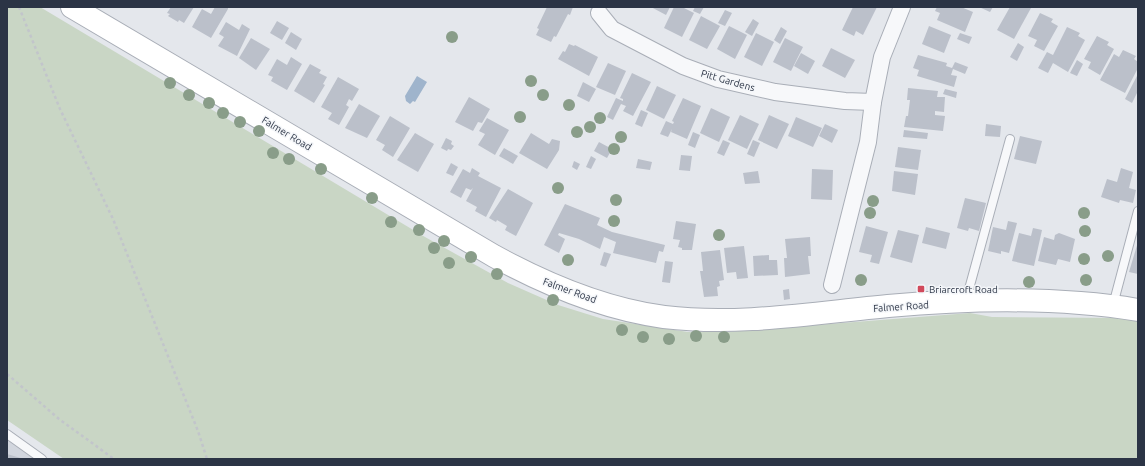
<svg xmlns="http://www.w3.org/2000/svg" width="1145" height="466" viewBox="0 0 1145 466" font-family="Ubuntu,sans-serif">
  <rect width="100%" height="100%" fill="#e4e7ec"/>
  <!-- built -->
  <path fill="#d2d6de" d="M7,439L34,459H7Z"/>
  <!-- green -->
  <path fill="#c9d6c5" d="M7,7H40L425,237L508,283L558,305L603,319L688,332H727L970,313L992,317L1121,318L1138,321V459H64L7,420Z"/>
  <!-- water -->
  <path fill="#9fb4cc" d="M417,76L427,82L415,102L413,101L410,104L406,101L405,96Z"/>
  <!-- building -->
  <g fill="#bbc0ca">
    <path d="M171,7H194L184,23L179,20L178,22L168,16L170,14L167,13Z"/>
    <path d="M215,7H228V9L211,38L192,27L202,9L211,14Z"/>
    <path d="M547,7H573L570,15L568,14L556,37L554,36L551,42L536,35L539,29L537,28Z"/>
    <path d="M651,7H670L666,15Z"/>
    <path d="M674,7H682L694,13L682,37L664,28Z"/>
    <path d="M695,7H704L700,14L693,11Z"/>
    <path d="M853,7H877L863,35L856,31L854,36L842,30Z"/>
    <path d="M937,7H961L973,12L965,32L937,20L940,13L935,11Z"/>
    <path d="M979,7H993L990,12Z"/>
    <path d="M1010,7L1031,8L1014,39L997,30Z"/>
    <path d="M725,10L732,13L725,26L718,23Z"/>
    <path d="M1040,13L1053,19L1051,22L1058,26L1044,51L1034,46L1037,40L1028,36Z"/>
    <path d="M701,16L720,26L707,49L689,40Z"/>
    <path d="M753,19L759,23L752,36L745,32Z"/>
    <path d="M277,21L289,28L282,40L270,33Z"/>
    <path d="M226,22L239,30L242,24L250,29L237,56L218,46L224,37L219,34Z"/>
    <path d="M729,26L747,35L735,59L717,49Z"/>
    <path d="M929,26L951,35L944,53L922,44Z"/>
    <path d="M781,27L787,31L780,44L774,40Z"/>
    <path d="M1067,27L1080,33L1078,36L1085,40L1068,72L1053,63L1048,73L1038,68L1047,52L1053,55Z"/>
    <path d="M291,32L302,39L296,50L285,43Z"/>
    <path d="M756,33L774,42L762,66L744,57Z"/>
    <path d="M960,33L972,37L969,44L957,39Z"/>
    <path d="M1097,36L1109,42L1107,45L1114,49L1100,75L1088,68L1091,62L1084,59Z"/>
    <path d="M251,38L270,49L256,70L239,58Z"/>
    <path d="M785,38L803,47L791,71L773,62Z"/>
    <path d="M1018,43L1024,47L1017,61L1010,57Z"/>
    <path d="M569,44L574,46L575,45L598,57L589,76L558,59L563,51L565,52Z"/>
    <path d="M831,48L855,60L845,78L822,66Z"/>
    <path d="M1123,50L1136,56L1134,59L1138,62V68L1125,93L1100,80L1114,54L1119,57Z"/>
    <path d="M801,53L815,61L808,74L794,66Z"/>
    <path d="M918,55L947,63L946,66L952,68L955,62L968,67L965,74L953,69L951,75L957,76L954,87L917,76L919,70L913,68Z"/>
    <path d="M291,57L302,64L287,90L271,81L273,77L268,75L277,59L287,65Z"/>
    <path d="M1077,60L1083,64L1077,76L1070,73Z"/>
    <path d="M608,63L626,71L615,95L596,87Z"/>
    <path d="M310,64L321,70L319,73L327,77L323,84L325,85L314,103L294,91Z"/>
    <path d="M632,73L651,82L633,116L623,111L626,106L621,104L613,120L607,117L616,98L623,101V99L620,98Z"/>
    <path d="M1138,74V91L1132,103L1125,99Z"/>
    <path d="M338,77L359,89L352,101L349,99L346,105L349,107L339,125L328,119L332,113L321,107Z"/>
    <path d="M583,82L596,89L589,102L577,96Z"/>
    <path d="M657,86L676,95L664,119L646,110Z"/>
    <path d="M908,88L938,91L937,97H945L944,112L935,111V115L945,116L943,131L904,127L906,116H908L910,100H907Z"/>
    <path d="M945,89L957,92L956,98L943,94Z"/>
    <path d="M469,97L490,109L482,123L478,122L473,131L455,122Z"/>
    <path d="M683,98L701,106L687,139L671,132L672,129L668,137L660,134L666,121L673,124L674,122L672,121Z"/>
    <path d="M359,104L380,116L367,138L345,128Z"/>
    <path d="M711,108L730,117L719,142L700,133Z"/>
    <path d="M641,110L648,113L642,127L635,124Z"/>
    <path d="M740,115L759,124L747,149L728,140Z"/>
    <path d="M769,115L789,124L777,149L758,140Z"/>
    <path d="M390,116L410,128L393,157L382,150L385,145L376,140Z"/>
    <path d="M796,117L822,128L813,147L788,136Z"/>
    <path d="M487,118L509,130L495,155L478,145L485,134L479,131Z"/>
    <path d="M825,124L838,130L832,143L819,136Z"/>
    <path d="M986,124L1001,126L1000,137L985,136Z"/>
    <path d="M904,130L928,133L927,139L903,137Z"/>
    <path d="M693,132L700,135L695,148L688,145Z"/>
    <path d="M415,133L434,144L418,172L397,160Z"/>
    <path d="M531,133L549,144L552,139L560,141L559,150L547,169L519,153Z"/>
    <path d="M1020,136L1042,141L1036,164L1014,159Z"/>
    <path d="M446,138L452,141L451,144L454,146L451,150L448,149L447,151L441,148Z"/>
    <path d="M723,140L730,143L724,156L717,153Z"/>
    <path d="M753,140L760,143L754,157L747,154Z"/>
    <path d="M599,142L612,149L607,158L594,151Z"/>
    <path d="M898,147L921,150L918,170L895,167Z"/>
    <path d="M504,148L518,156L513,164L499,156Z"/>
    <path d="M681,155L692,156L690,171L679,170Z"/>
    <path d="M591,156L596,159L591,169L586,167Z"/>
    <path d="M638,159L652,162L650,170L636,168Z"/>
    <path d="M574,161L580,164L577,170L572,167Z"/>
    <path d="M451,163L458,167L453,176L446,173Z"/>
    <path d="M472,168L480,173L478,176L501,188L486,217L475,211L477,207L466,201L473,188L471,190L466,188L461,198L450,192L463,169L470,173Z"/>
    <path d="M1121,168L1133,172L1129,188L1136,190L1133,203L1120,200L1119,203L1101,197L1107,179L1117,182Z"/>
    <path d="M812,169L833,170L832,200L811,199Z"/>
    <path d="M758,171L760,183L745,184L743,173Z"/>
    <path d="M894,171L918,174L915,195L892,191Z"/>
    <path d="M508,189L533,203L516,236L505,230L507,226L497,220L496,222L489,218Z"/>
    <path d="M965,198L986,203L979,231L969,228L968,231L957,228Z"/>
    <path d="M565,204L600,218L597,225L612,232L665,245L663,252L659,251L656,263L613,253L616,242L604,237L600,249L579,239L559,233L558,235L565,239L559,253L544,245Z"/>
    <path d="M676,221L696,224L692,250H682V248L678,247L680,240L673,239Z"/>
    <path d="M1008,221L1017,223L1009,253L1001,251V254L988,251L993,227L1006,230Z"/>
    <path d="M866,226L888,232L879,264L870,262L872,255L859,252Z"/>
    <path d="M926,227L950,233L946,249L922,243Z"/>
    <path d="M1033,228L1042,230L1034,266L1012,261L1019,233L1031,236Z"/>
    <path d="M898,230L919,235L912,263L890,257Z"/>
    <path d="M1059,233L1075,239L1070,262L1058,259L1056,265L1038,261L1044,237L1054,240L1055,235Z"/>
    <path d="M810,237L811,256H808L810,274L785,277L784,258H787L785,239Z"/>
    <path d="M1138,242V274L1129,272Z"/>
    <path d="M744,246L748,278L737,279L736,272L727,273L724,248Z"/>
    <path d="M720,250L724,280L719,281L720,286L717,287L718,296L704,297L700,271H703L701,252Z"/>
    <path d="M604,252L611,254L606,267L600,265Z"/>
    <path d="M769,255V260H777L778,275L754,276L753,256Z"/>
    <path d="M665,261L673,262L670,283L662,282Z"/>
    <path d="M789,289L790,299L784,300L783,290Z"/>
    <path d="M7,454L24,459H7Z"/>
  </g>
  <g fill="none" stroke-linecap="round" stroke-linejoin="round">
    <defs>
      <g id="lane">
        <path d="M966,300L1010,139"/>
        <path d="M1113,305L1138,211"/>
        <path d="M7,434L42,459"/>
      </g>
      <g id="street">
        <path d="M599,13L612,29L683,66L718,79L775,92L845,101L873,102"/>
        <path d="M832,285L868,142L873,102L882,57L902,7"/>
      </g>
      <path id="secondary" d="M72,7L494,256C547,285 604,309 664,317C739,326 813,313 888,306C967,299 1060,297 1138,310"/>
    </defs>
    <!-- lane casing -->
    <use href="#lane" stroke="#a9aeb7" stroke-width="10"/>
    <!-- street casing -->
    <use href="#street" stroke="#a9aeb7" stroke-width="18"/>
    <!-- secondary casing -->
    <use href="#secondary" stroke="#a9aeb7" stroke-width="24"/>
    <!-- path -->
    <g stroke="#c2c5cb" stroke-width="2.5" stroke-dasharray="3 3" stroke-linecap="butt">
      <path d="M19,7L60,109L113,219L198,431L207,459"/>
      <path d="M7,374L59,419L114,459"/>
    </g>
    <!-- lane -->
    <use href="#lane" stroke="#f7f8fa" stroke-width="8"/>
    <!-- street -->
    <use href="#street" stroke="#f7f8fa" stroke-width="16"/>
    <!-- secondary -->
    <use href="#secondary" stroke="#fff" stroke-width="22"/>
  </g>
  <!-- trees -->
  <g fill="#899d89">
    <circle cx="452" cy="37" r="6"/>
    <circle cx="531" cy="81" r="6"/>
    <circle cx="170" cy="83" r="6"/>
    <circle cx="189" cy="95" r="6"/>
    <circle cx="543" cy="95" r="6"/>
    <circle cx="209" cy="103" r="6"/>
    <circle cx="569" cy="105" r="6"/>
    <circle cx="223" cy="113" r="6"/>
    <circle cx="520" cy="117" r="6"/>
    <circle cx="600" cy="118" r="6"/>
    <circle cx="240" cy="122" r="6"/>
    <circle cx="590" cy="127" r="6"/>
    <circle cx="259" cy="131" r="6"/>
    <circle cx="577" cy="132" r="6"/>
    <circle cx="621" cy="137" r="6"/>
    <circle cx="614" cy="149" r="6"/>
    <circle cx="273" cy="153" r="6"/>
    <circle cx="289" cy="159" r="6"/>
    <circle cx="321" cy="169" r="6"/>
    <circle cx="558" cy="188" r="6"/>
    <circle cx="372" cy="198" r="6"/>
    <circle cx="616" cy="200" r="6"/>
    <circle cx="873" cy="201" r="6"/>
    <circle cx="870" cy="213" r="6"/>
    <circle cx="1084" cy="213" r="6"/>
    <circle cx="614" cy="221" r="6"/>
    <circle cx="391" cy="222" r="6"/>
    <circle cx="419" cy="230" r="6"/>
    <circle cx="1085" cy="231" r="6"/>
    <circle cx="719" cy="235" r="6"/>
    <circle cx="444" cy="241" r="6"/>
    <circle cx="434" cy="248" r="6"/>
    <circle cx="1108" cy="256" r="6"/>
    <circle cx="471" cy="257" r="6"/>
    <circle cx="1084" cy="259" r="6"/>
    <circle cx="568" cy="260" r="6"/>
    <circle cx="449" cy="263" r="6"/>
    <circle cx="497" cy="274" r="6"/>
    <circle cx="861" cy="280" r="6"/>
    <circle cx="1086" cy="280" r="6"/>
    <circle cx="1029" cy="282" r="6"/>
    <circle cx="553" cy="300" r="6"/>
    <circle cx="622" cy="330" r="6"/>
    <circle cx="696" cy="336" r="6"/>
    <circle cx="643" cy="337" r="6"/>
    <circle cx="724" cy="337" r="6"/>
    <circle cx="669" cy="339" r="6"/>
  </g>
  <!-- markers -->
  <rect fill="#d1495b" stroke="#f4f6f9" stroke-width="1.5" x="917" y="285" width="8" height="8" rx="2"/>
  <g text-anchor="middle" stroke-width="3" stroke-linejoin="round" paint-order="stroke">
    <!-- street labels -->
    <g font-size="10" fill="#2b3445" stroke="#f4f6f9">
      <text transform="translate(728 80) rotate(16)" y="4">Pitt Gardens</text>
      <text transform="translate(287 133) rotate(31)" y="4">Falmer Road</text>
      <text transform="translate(570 290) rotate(20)" y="4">Falmer Road</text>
      <text transform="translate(901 306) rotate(-4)" y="4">Falmer Road</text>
    </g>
    <!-- poi labels -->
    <g font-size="10" fill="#2b3445" stroke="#f4f6f9" text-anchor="start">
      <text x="929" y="293">Briarcroft Road</text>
    </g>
  </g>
  <!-- border -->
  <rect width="1145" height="466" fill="none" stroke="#2b3445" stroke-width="16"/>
</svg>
